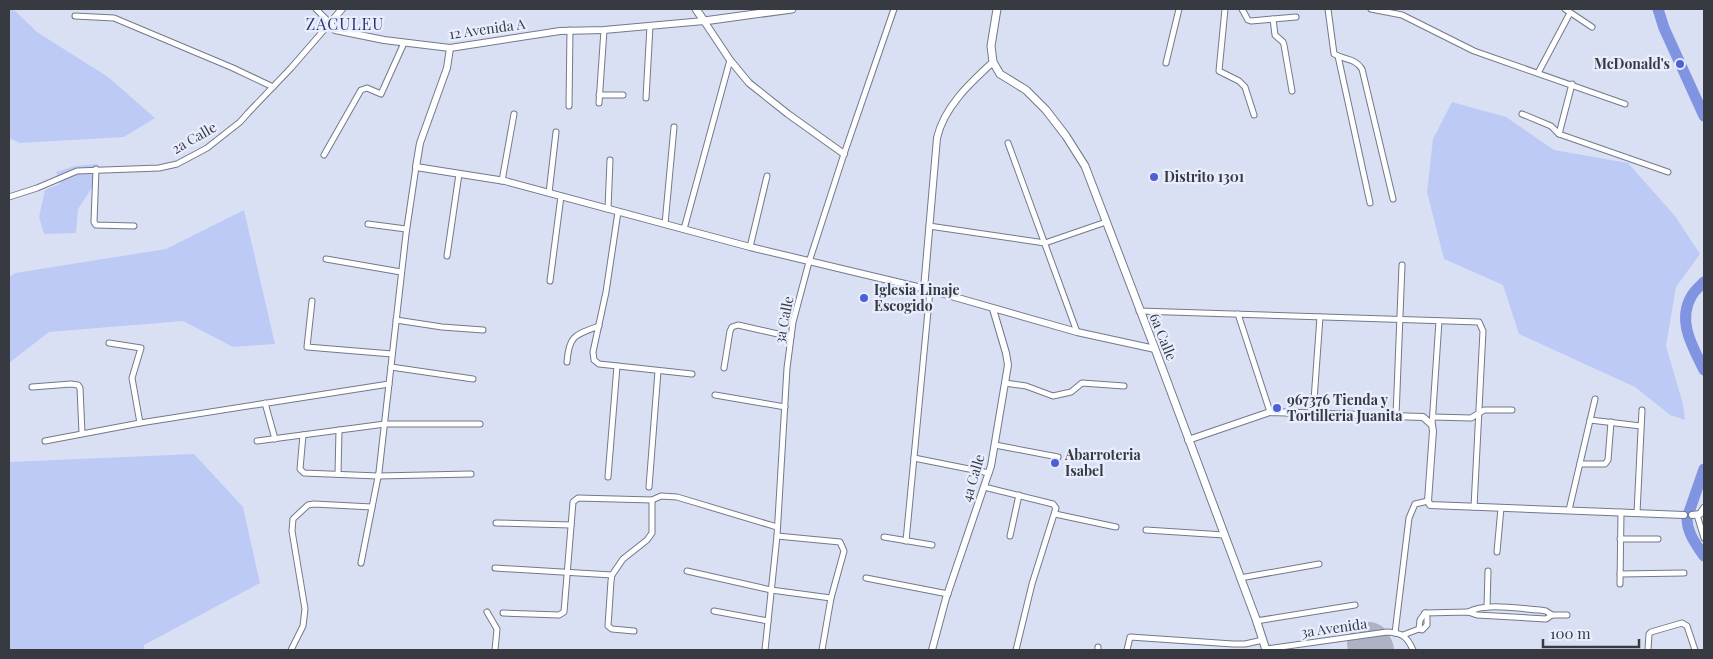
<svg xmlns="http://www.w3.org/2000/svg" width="1713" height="659" viewBox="0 0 1713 659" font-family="'Playfair Display',serif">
  <rect width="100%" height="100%" fill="#dae0f4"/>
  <!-- green -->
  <g fill="#bdcaf5">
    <path d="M9,9H13L37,32L108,77L155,118L124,137L20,143L9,138Z"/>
    <path d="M1452,102L1506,117L1554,150L1628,163L1675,216L1700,254L1676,287L1666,346L1683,404L1685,420L1670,415L1635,387L1519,334L1503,285L1444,259L1427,192L1433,139Z"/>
    <path d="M98,164L97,180L78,209L76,233L44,234L39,217L45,190L60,184L56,172L75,166Z"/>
    <path d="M244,210L275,344L233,347L183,321L49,332L9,363V277L15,273L166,249Z"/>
    <path d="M194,454L243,507L260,583L144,645V650H9V462Z"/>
  </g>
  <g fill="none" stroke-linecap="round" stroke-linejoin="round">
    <!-- river -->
    <g stroke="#8194e2" stroke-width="11">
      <path d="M1658,9L1664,28L1704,116"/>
      <path d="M1704,282C1700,286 1694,291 1691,297C1677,322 1693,347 1704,370"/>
      <path d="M1704,469L1687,518C1687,533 1696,544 1704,556"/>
    </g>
    <!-- runway -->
    <path stroke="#aeb2c4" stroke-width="44" d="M1369,644L1372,650"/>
    <defs>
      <g id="minor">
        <path d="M1225,9L1219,71L1239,81L1245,87L1254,115"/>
        <path d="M1242,9L1248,20L1251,21L1296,17"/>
        <path d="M1328,9L1334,54C1345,60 1355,58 1362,69L1393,199"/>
        <path d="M1371,9L1402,15L1474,51L1625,104"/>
        <path d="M1565,9L1592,27"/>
        <path d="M75,16L114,18L233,68L273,87"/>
        <path d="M1273,19L1275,35L1283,42L1284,45L1292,91"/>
        <path d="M1338,56L1370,203"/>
        <path d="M1166,63L1179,9"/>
        <path d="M1538,73L1570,13"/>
        <path d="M599,95H623"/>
        <path d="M646,98L650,26"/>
        <path d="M599,103L604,30"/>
        <path d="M569,106L570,30"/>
        <path d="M1522,114L1551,126L1559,134L1668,172"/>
        <path d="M1559,134L1572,84"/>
        <path d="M1008,143L1077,332"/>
        <path d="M324,155L361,90L367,88L381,94L404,43"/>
        <path d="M96,169L94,222L96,225L134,226"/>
        <path d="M502,181L514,114"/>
        <path d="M549,193L556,132"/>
        <path d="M9,197L37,188L77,171L159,168L177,164L207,148L240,122L248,113L291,68L330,23L316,9"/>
        <path d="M608,209L610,160"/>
        <path d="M618,212L606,292L593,352L594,360L599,364L692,374"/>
        <path d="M368,224L406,229"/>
        <path d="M665,224L674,127"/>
        <path d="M929,226L1045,243L1106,222"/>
        <path d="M684,229L730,60"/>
        <path d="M750,247L767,176"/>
        <path d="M447,256L459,174"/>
        <path d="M326,259L401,272"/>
        <path d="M550,281L561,196"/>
        <path d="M312,301L307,347L392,354"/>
        <path d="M1139,311L1479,322L1483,331L1474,507"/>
        <path d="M1238,314L1270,412"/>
        <path d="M396,320L442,327L483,330"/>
        <path d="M109,343L141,348L132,378L140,423"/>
        <path d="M567,362C569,335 575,335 599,326"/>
        <path d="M391,367L473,379"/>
        <path d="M724,368L730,331L732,327L738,325L791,337"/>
        <path d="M1005,383L1026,386L1053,396L1071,392L1082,383L1124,386"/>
        <path d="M32,387L71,384L78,385L80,388L82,433"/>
        <path d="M715,395L785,407"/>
        <path d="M265,403L275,439"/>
        <path d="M1313,414L1320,317"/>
        <path d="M1396,416L1402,265"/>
        <path d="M1433,417L1471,418L1484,410H1512"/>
        <path d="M1590,420L1641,426"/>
        <path d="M1432,425L1439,321"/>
        <path d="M303,435L300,469L304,473L378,476L471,474"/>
        <path d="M45,441L140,423L389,384"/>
        <path d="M257,441L385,424H480"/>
        <path d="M995,445L1058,457"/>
        <path d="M914,458L989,473"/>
        <path d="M1580,464H1605L1608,460L1611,422"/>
        <path d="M338,474L339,430"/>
        <path d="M608,477L617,366"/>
        <path d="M649,487L658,371"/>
        <path d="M984,487L1053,504L1056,508L1032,584L1016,650"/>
        <path d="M1569,510L1595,399"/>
        <path d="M1637,513L1642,410"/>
        <path d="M1055,514L1116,527"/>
        <path d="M1697,515L1704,538"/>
        <path d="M496,523L571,525"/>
        <path d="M1146,530L1224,535"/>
        <path d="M777,536L840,542L844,551L831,598L822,650"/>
        <path d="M1010,536L1019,495"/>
        <path d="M884,537L932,545"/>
        <path d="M1620,539H1658"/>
        <path d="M906,541L930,290"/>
        <path d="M1497,552L1501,508"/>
        <path d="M361,563L379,472L406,234L416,167"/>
        <path d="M495,568L612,575"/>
        <path d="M687,571L771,590L831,598"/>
        <path d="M1620,574L1684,573"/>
        <path d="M866,578L948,594"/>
        <path d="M1240,578L1319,564"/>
        <path d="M1620,584L1621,512"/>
        <path d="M1487,607L1488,571"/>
        <path d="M714,611L768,621"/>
        <path d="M487,612L497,629L495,650"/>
        <path d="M1468,612C1487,602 1519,609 1540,610L1546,611L1552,615"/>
        <path d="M503,613L559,615L564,612L573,502L578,498L652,500L661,496L677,497L777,527"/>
        <path d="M1256,621L1355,605"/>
        <path d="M1419,629L1422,630L1427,625V617L1425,613"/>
        <path d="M634,631L612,629L608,626L611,581L612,575L623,559L647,540L652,533V500"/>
        <path d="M1395,633L1409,518L1415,504L1428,501"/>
        <path d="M1403,635L1419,629L1420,620L1425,613L1468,612L1477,615L1546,619L1552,615H1567"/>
        <path d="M1266,649L1387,632C1402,633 1407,636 1413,650"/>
        <path d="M291,650L303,626L305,609L292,531L293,519L308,505L314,504L372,507"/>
        <path d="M765,650L777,536L787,368L793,322L809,262L844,154L894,9"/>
        <path d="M1098,650V647"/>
        <path d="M1127,650L1130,637L1233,644H1245L1263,640"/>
        <path d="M1648,650L1649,634L1651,632L1682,623L1687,626L1695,650"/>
      </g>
      <g id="tertiary">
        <path d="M342,9L330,23L335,30L384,40L450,48L560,31L604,30L704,21L730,60L749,83L788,114L844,154"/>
        <path d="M450,48L447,68L420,143L416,167L505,181L750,247L930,290L1077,332L1155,349"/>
        <path d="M924,289L937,138C944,107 970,83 993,62"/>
        <path d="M1188,440L1270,412L1423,417L1432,425L1433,431L1428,501L1430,505L1684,515"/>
        <path d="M1692,515L1700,514L1704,508"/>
        <path d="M932,650L946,598L991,466L1008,365L1006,353L993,309"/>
      </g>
      <g id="secondary">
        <path d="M696,9L704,21L792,9"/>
        <path d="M997,9L991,46L993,62L1000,74L1026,90L1046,110L1066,136L1085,166L1155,349L1256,619L1266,650"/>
      </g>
    </defs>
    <!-- minor casing -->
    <use href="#minor" stroke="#73798b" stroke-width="7"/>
    <!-- tertiary casing -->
    <use href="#tertiary" stroke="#73798b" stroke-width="8"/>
    <!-- secondary casing -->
    <use href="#secondary" stroke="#73798b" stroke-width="9"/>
    <!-- minor -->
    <use href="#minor" stroke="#fff" stroke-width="5"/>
    <!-- tertiary -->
    <use href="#tertiary" stroke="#fff" stroke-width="6"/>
    <!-- secondary -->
    <use href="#secondary" stroke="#fff" stroke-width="7"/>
  </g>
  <!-- markers -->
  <g fill="#4e60d5" stroke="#e9eefe" stroke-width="2">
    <circle cx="1680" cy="64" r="5"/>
    <circle cx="1154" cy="177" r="5"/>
    <circle cx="864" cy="298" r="5"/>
    <circle cx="1277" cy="408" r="5"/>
    <circle cx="1055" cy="463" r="5"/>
  </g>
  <g text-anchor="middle" stroke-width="4.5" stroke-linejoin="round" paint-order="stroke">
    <!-- street labels -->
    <g font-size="14" fill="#383a42" stroke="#e9eefe">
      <text transform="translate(487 29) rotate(-8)" y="5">12 Avenida A</text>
      <text transform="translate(194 138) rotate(-30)" y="5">2a Calle</text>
      <text transform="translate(784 320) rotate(-79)" y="5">3a Calle</text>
      <text transform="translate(1163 337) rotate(68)" y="5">6a Calle</text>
      <text transform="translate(973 478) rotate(-73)" y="5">4a Calle</text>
      <text transform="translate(1334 628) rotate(-8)" y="5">3a Avenida</text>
    </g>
    <!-- poi labels -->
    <g font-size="14" font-weight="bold" fill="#383a42" stroke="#e9eefe" text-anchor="start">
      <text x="1670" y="69" text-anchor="end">McDonald's</text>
      <text x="1164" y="182">Distrito 1301</text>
      <text x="874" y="295">Iglesia Linaje<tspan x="874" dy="16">Escogido</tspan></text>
      <text x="1287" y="405">967376 Tienda y<tspan x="1287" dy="16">Tortilleria Juanita</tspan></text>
      <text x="1065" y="460">Abarroteria<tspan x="1065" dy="16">Isabel</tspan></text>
    </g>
    <!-- quarter labels -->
    <g font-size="16" letter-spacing="1" fill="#29346d" stroke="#e9eefe">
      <text x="345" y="30">ZACULEU</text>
    </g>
  </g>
  <!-- border -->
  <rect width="1713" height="659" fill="none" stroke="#383a42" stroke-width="20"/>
  <!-- scale -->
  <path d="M1543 639v8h96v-8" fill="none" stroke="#383a42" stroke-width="2.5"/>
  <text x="1550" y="639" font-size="15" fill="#383a42" stroke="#e9eefe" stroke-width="4" paint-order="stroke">100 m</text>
</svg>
